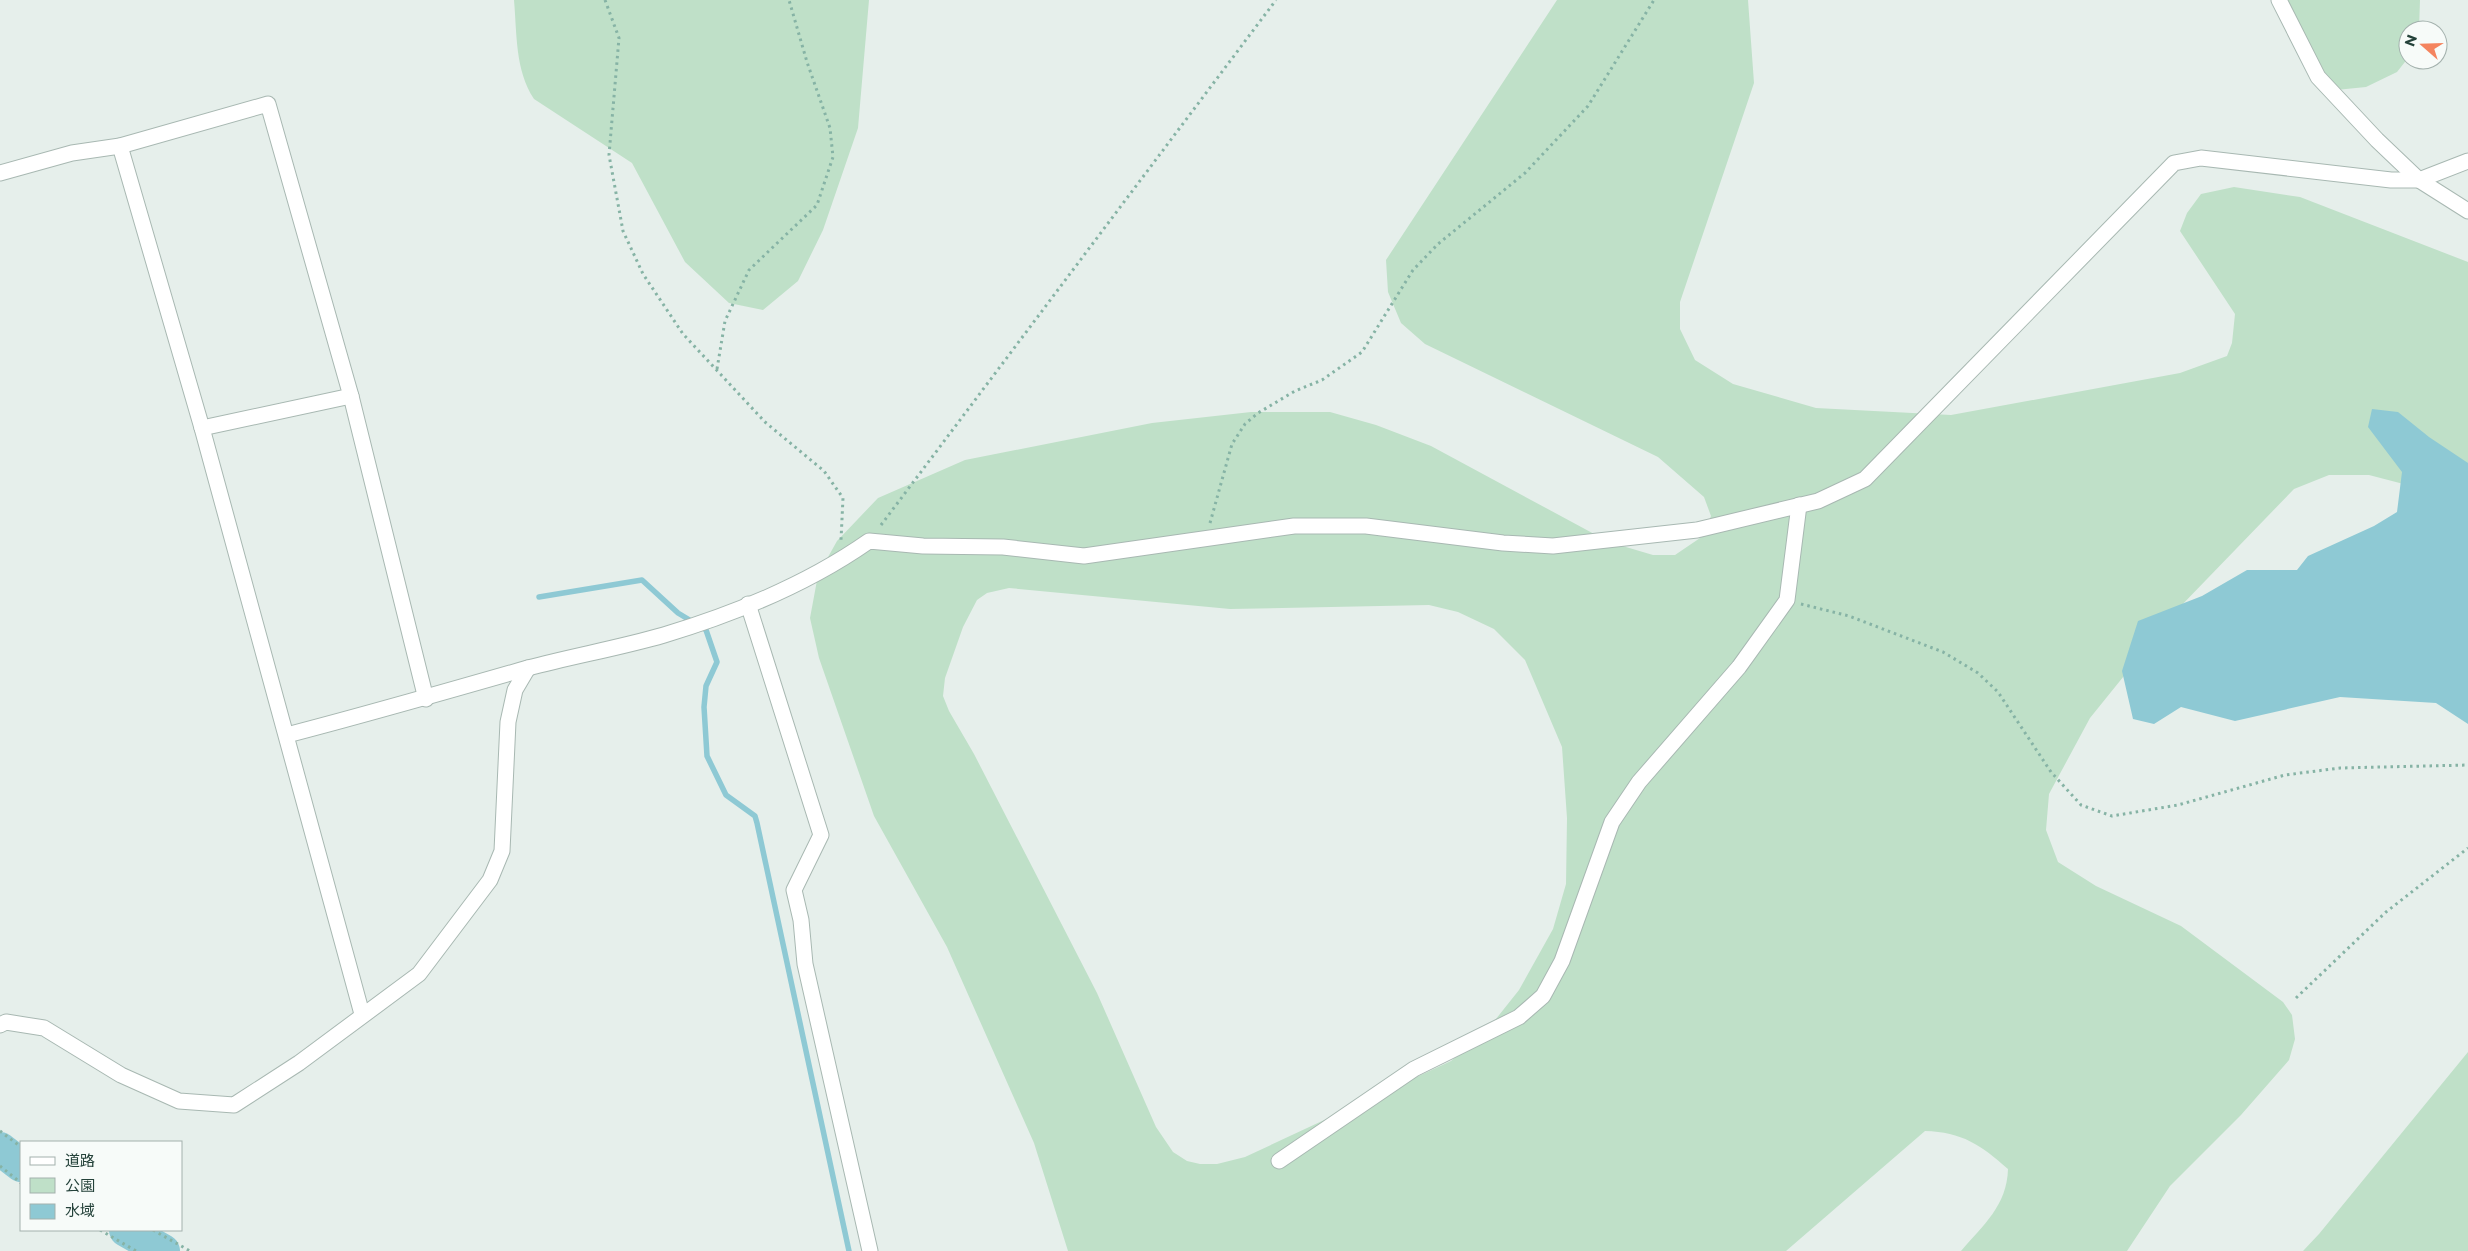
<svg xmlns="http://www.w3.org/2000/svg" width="2468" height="1251" viewBox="0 0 2468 1251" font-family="Montserrat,'Noto Sans JP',sans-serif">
  <rect width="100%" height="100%" fill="#e6efeb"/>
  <!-- green -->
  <g fill="#bfe0c8" fill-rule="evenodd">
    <path d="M514,0H869L858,128L823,230L798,281L763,310L729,303L685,262L632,163L534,99C515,70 517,34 514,0Z"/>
    <path d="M1557,0H1748L1754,83L1680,302V329L1695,360L1733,384L1816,408L1951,415L2180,373L2227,356L2232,343L2235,314L2180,231L2187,213L2201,194L2234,187L2300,197L2468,262V510L2415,487L2369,475H2329L2294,489L2178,609L2090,718L2049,794L2046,830L2058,862L2096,886L2181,926L2283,1002L2292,1015L2295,1039L2289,1060L2241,1115L2170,1186L2127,1251H1961C1983,1225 2007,1206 2008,1169C1981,1145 1962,1132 1925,1131L1786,1251H1068L1034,1143L947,947L874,816L819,658L810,618L818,575L837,541L878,498L965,460L1152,423L1251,412H1330L1376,425L1431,446L1609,542L1653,555H1675L1703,536L1711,516L1704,497L1658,457L1425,344L1401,323L1388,292L1386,260ZM1009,588L1230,609L1429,605L1458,612L1494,629L1525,660L1562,747L1567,818L1566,884L1553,929L1519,990L1488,1029L1451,1061L1245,1157L1217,1164H1200L1187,1161L1173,1152L1156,1127L1097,993L974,754L949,711L943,696L945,678L963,627L977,600L987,593Z"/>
    <path d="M2278,0H2420L2419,30H2408V58L2397,72L2366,87L2336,90L2318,82Z"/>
    <path d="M2468,1052V1251H2303L2319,1234Z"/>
  </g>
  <!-- water -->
  <path fill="#8ec9d4" d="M2372,409L2398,412L2429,437L2468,463V724L2436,703L2340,697L2235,721L2181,707L2154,724L2133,719L2122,671L2138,621L2202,596L2247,570H2297L2308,556L2374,526L2397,512L2402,472L2368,427Z"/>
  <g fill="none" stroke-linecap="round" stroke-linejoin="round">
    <!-- stream -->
    <path stroke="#8ec9d4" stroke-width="5.5" d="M539,597L642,580L678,613L706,630L717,662L706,686L704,707L707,756L726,795L755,816L757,823L849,1251"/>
    <!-- river -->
    <g stroke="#8ec9d4" stroke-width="34">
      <path d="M0,1149L21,1165"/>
      <path d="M126,1230L163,1251"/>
    </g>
    <defs>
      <g id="minor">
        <path d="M2279,0L2318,77L2377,140L2419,180L2468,211"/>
        <path d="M120,146L202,428L362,1014"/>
        <path d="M0,173L72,153L120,146L268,104L351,396L426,699"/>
        <path d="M202,428L351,396"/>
        <path d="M748,604L821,835L794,890L801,920L805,964L870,1251"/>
        <path d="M287,735C368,714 448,691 528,668C573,656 619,648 664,635C734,614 809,583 869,541L923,546L1003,547L1084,556L1294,526H1366L1503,543L1553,546L1697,530L1818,501L1865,479L2174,163L2201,158L2391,180H2419L2468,161"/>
        <path d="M0,1025L6,1022L44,1028L121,1075L179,1101L234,1105L299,1063L419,974L490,880L502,851L508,722L515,690L528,668"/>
        <path d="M1279,1161L1414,1069L1519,1017L1543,996L1562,961L1612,822L1639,782L1739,667L1787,600L1799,505"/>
      </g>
    </defs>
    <!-- minor casing -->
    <use href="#minor" stroke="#a8b8b2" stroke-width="17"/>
    <!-- path -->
    <g stroke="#86b3a5" stroke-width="3" stroke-dasharray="2.5 4" stroke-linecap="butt">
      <path d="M605,0L619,38L609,155L623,231L643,274L683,334L765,422L824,471L843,498L841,540"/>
      <path d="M717,369L725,321L749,270L817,205L833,157L830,128L807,62L789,0"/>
      <path d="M1210,523L1232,444L1245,424L1258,413L1295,391L1322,380L1362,352L1413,270L1438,244L1525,173L1588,106L1654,0"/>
      <path d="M881,525L1276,0"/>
      <path d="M1801,604L1849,616L1943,652L1978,673L1998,692L2051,772L2081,805L2112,816L2178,805L2285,775L2340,768L2468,765"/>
      <path d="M2296,998L2386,912L2468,848"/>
      <path d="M0,1131L21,1147"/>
      <path d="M0,1166L21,1183"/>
      <path d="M100,1230L136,1251"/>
      <path d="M153,1230L190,1251"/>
    </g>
    <!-- minor -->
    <use href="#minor" stroke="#fff" stroke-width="15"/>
  </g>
  <!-- legend -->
  <rect x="20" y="1141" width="162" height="90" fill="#f7fbf9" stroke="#a3b1ad"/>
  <rect x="30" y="1157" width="25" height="8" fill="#ffffff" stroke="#a3b1ad"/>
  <text x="65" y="1166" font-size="15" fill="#24423a">道路</text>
  <rect x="30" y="1178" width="25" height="15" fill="#bfe0c8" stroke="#a3b1ad"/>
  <text x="65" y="1191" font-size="15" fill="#24423a">公園</text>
  <rect x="30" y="1204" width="25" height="15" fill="#8ec9d4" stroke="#a3b1ad"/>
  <text x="65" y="1216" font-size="15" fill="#24423a">水域</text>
  <!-- north arrow -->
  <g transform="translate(2423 45) rotate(290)"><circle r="24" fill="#f7fbf9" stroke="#a3b1ad"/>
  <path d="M0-4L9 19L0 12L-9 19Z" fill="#f4845f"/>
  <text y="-8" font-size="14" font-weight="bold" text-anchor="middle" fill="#24423a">N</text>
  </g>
</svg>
